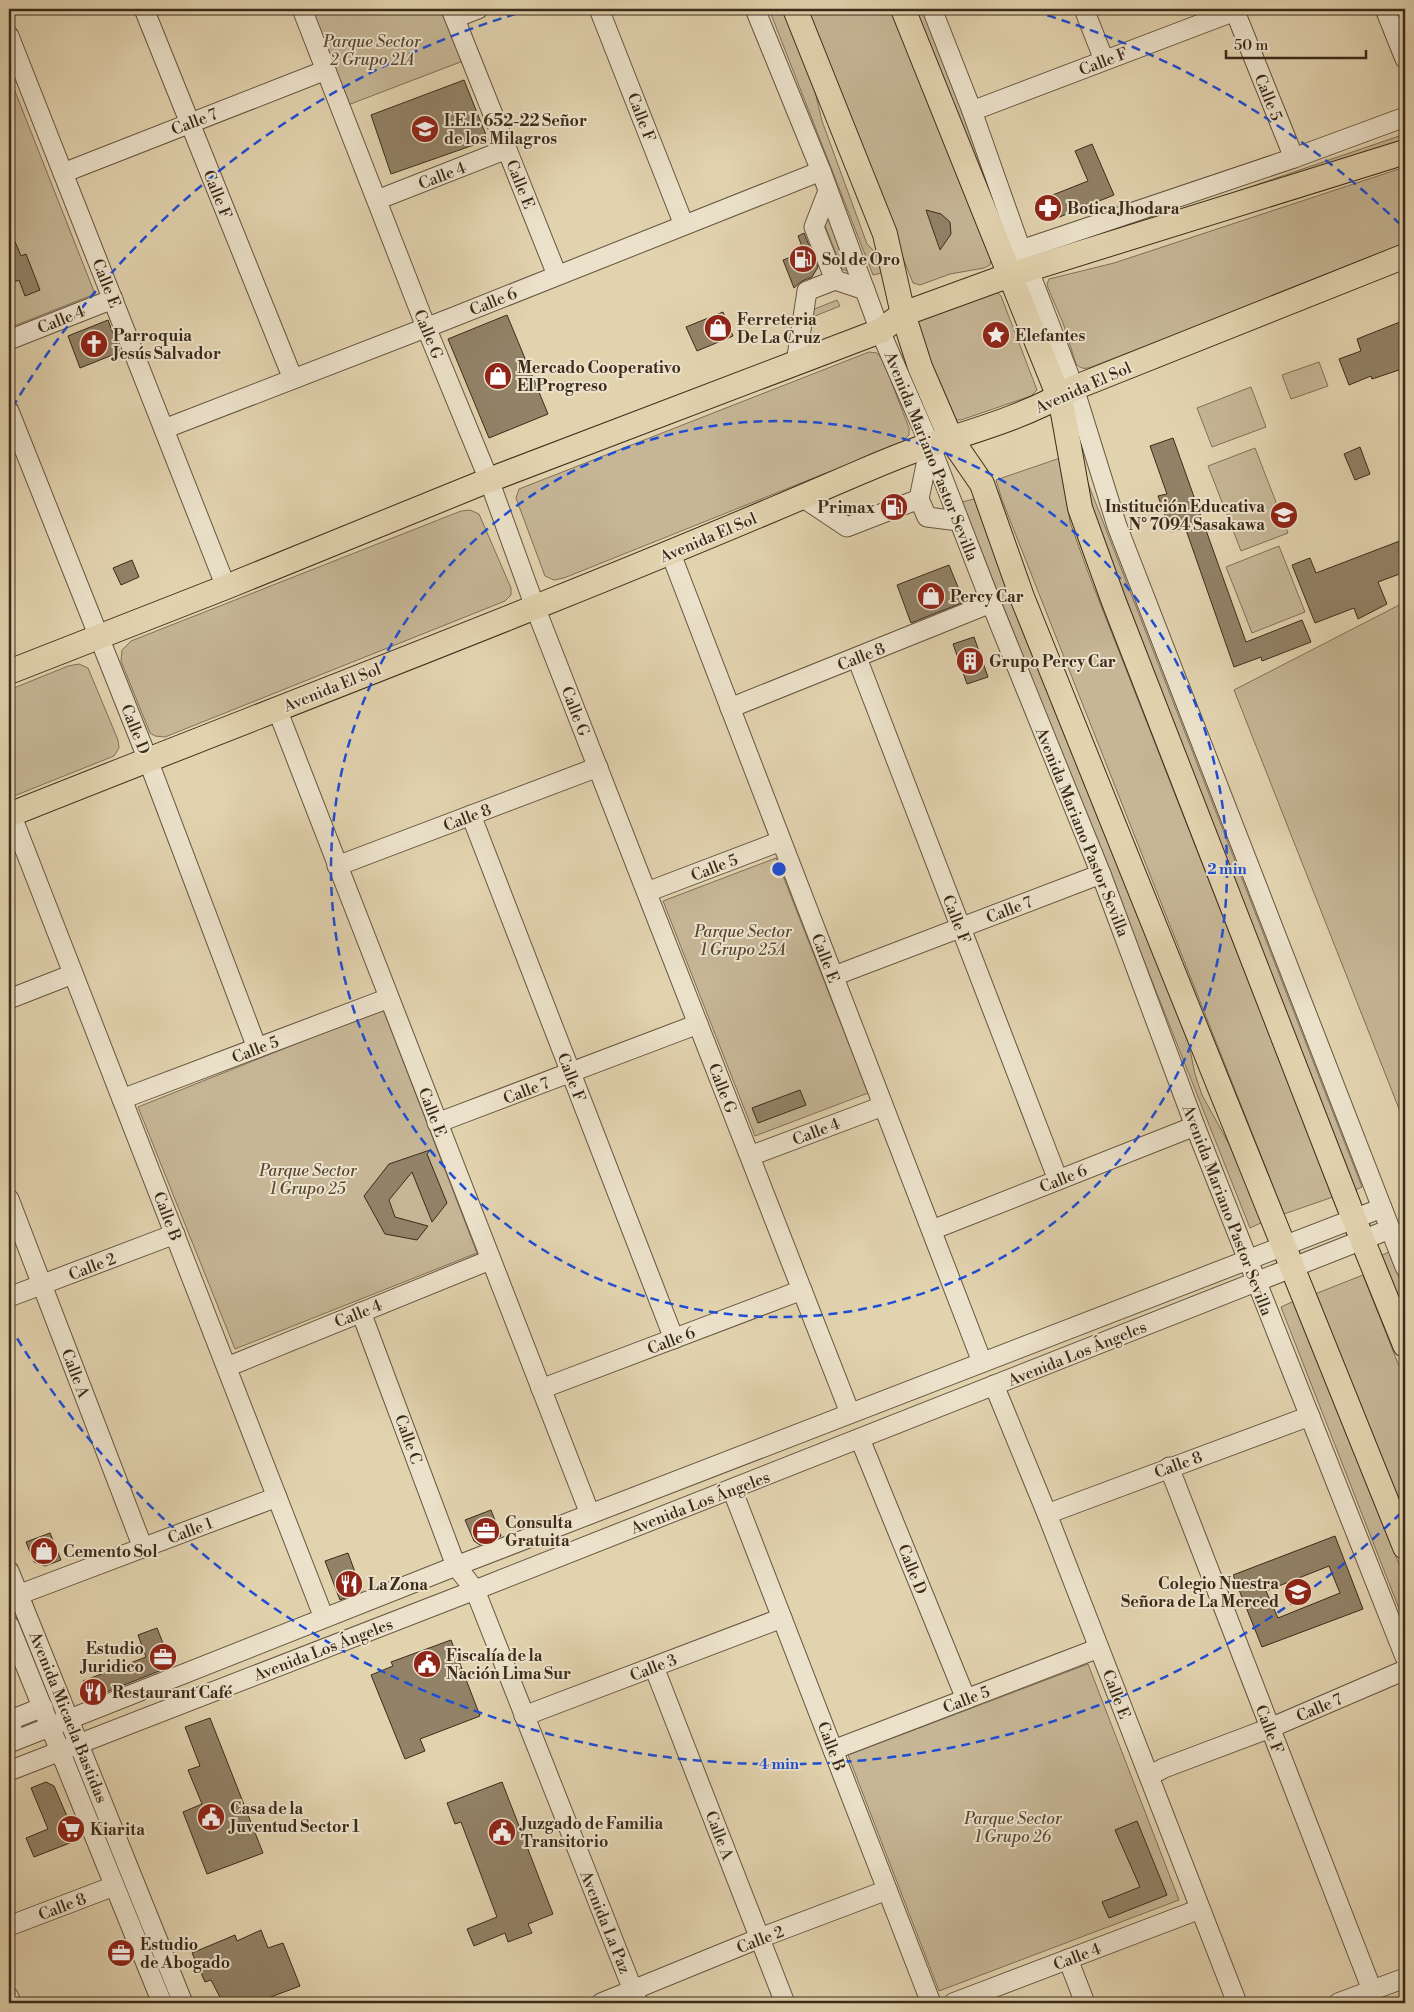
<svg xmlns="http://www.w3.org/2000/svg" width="1414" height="2012" viewBox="0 0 1414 2012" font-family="'Libre Bodoni',serif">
  <rect width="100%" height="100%" fill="#e2d3af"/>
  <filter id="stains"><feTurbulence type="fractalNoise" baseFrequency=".004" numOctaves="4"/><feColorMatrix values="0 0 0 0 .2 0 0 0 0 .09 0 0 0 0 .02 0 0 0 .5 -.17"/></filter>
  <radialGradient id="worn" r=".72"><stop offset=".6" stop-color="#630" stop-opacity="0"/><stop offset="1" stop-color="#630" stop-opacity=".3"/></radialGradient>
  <!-- green -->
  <g fill="#c6b696" stroke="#807058">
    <path d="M310,9H443L463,61L348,105Z"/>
    <path d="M769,9H784L813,83L822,121L867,244L879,256L886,272L873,275Z"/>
    <path d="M803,9H892L991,259L990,265L984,268L950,274L920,285L913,283Z"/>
    <path d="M913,9H924L1009,229L1001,232Z"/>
    <path d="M9,76L95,294L9,328Z"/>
    <path d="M1405,134V142L1165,216Z"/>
    <path d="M1405,167V245L1094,366C1086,369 1082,370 1076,364L1063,323L1048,288L1047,284L1049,279L1114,263Z"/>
    <path d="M829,217L850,272L842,269L824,223Z"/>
    <path d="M996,291L1001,296L1037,390L1031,396L961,420H954L913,322Z"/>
    <path d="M837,300L840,306L810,318L807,312Z"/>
    <path d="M869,352L877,353L883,360L909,428V435L901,443L564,578L554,580L545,576L516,498L519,489Z"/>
    <path d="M1319,362L1328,386L1291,399L1282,375Z"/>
    <path d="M1251,387L1266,427L1212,447L1197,408Z"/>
    <path d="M1255,448L1288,533L1241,551L1208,466Z"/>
    <path d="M1060,458L1070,522L1089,575L1333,1197L1284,1214L1002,500L996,480Z"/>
    <path d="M1079,460L1362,1187L1353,1191L1084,498Z"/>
    <path d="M978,498L1185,1026L1195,1074L1202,1095L1229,1144L1263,1222L1250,1228L962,502Z"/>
    <path d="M470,510L479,514L511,588V595L505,601L165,737L155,736L150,733L121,661L122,650L131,641L461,511Z"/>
    <path d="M1279,546L1305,612L1252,633L1226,567Z"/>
    <path d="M1405,602V1124L1234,690Z"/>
    <path d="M79,664L88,668L118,740L119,748L114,756L9,798V690L68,666Z"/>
    <path d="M776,858L868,1093L755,1136L663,901Z"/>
    <path d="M383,1009L477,1253L235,1349L138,1107Z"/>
    <path d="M1389,1252L1405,1293V1326L1378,1257Z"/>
    <path d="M1363,1275L1405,1381V1517L1315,1294Z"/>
    <path d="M1294,1301L1405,1579V1624L1281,1307Z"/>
    <path d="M1088,1664L1179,1900L939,1991L848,1755Z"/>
  </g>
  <!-- building -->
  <g fill="#928267" stroke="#3b2b1a" fill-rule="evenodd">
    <path d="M464,80L488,140L391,174L371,115Z"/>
    <path d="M1092,144L1114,195L1052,220L1041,219L1035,202L1088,181L1075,151Z"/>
    <path d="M926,210L941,214L950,222L951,234L940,250Z"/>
    <path d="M9,227L21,256L26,254L40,290L25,296L19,280L9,284Z"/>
    <path d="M804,233L818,267L812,277L802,281L794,288L783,260L804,252L798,236Z"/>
    <path d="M723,312L733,336L697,351L686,327Z"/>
    <path d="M507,315L548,414L489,438L448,339Z"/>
    <path d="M108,320L120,352L80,368L68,336Z"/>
    <path d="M1405,320V368L1372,379L1371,376L1349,385L1339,359L1361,351L1357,339Z"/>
    <path d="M1173,438L1246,642L1302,620L1311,642L1262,661L1261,657L1234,667L1185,527L1171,532L1158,496L1167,494L1150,446Z"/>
    <path d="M1360,447L1370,474L1355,480L1344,454Z"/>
    <path d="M1405,539V572L1378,582L1387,604L1358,619L1354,608L1315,623L1292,565L1310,558L1316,573Z"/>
    <path d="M132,560L139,577L121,585L113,568Z"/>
    <path d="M949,565L964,602L911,623L897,585Z"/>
    <path d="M974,637L988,677L967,684L953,644Z"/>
    <path d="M800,1090L806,1105L758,1123L752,1108Z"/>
    <path d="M430,1150L427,1154L447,1203L432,1222L412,1172L389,1200L395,1217L428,1226L417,1240L385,1234L364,1196L389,1164Z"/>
    <path d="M491,1510L501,1536L480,1545L474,1541L465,1520Z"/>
    <path d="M50,1533L61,1560L45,1566L34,1562L26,1542Z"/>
    <path d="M1335,1536L1363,1609L1262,1647L1233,1575ZM1329,1566L1340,1593L1278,1618L1266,1591Z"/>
    <path d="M348,1553L362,1591L340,1600L325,1561Z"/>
    <path d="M157,1628L172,1666L89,1699L83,1681L146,1657L138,1635Z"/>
    <path d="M451,1640L480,1716L420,1739L425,1751L405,1759L371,1675L393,1666L391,1662Z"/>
    <path d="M210,1718L263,1853L207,1874L183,1812L202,1804L188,1770L200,1766L185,1727Z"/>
    <path d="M46,1782L54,1786L69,1821L71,1820L80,1839L34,1857L26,1838L48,1829L31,1788Z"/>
    <path d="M502,1782L553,1914L528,1924L532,1933L508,1942L505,1933L474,1946L467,1929L497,1917L461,1822L455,1824L447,1803Z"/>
    <path d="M1137,1821L1167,1895L1109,1918L1102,1902L1140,1887L1115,1830Z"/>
    <path d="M261,1930L268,1948L283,1943L300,1986L255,2003H223L211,1980L205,1982L192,1953L235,1935L237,1941Z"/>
  </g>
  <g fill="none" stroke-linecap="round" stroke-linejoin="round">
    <defs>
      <g id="minor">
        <path d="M144,9L293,379"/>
        <path d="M302,9L426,327L489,480L535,607L850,1413"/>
        <path d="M451,9L557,275"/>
        <path d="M599,9L684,225"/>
        <path d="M755,9L821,171L880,331L930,445L991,603L1101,874L1195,1126L1405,1657"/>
        <path d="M932,9L972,111L1021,250L1074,388L1117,526L1405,1267"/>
        <path d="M1084,9L1104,60"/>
        <path d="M1234,9L1294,158"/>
        <path d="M1385,9L1405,59"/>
        <path d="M455,18L478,9"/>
        <path d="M9,36L226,587"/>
        <path d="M972,111L1235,11"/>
        <path d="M63,173L326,70"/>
        <path d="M828,191L814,227L835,280L865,290"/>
        <path d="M377,200L507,149"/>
        <path d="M1021,250L1294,158L1405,117"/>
        <path d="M9,340L113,299"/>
        <path d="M796,363L807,291L835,280"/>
        <path d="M9,411L148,760L257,1048"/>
        <path d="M164,429L451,318L821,171"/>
        <path d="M802,497L847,527L919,499L930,445"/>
        <path d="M919,499L927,517L959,521"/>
        <path d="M671,554L982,1362"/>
        <path d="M857,658L1058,1180"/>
        <path d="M730,708L991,603"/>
        <path d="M277,709L590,1514"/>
        <path d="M11,814L324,1618"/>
        <path d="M471,815L674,1339"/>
        <path d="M337,866L598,767"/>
        <path d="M647,892L781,841"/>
        <path d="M834,976L1101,874"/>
        <path d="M9,999L73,974"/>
        <path d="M122,1099L389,998"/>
        <path d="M437,1123L698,1024"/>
        <path d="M750,1156L883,1106"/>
        <path d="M9,1199L143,1548"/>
        <path d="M932,1230L1195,1126"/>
        <path d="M9,1297L175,1234"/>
        <path d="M361,1312L456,1566L475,1590L638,2003"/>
        <path d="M227,1367L490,1260"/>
        <path d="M994,1385L1047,1514L1237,2003"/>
        <path d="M541,1389L802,1290"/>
        <path d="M860,1439L966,1699"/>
        <path d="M1169,1467L1372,1990"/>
        <path d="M732,1489L931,2003"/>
        <path d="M1047,1514L1310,1416"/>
        <path d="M9,1571L183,2003"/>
        <path d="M18,1595L277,1497"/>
        <path d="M9,1625L162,2003"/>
        <path d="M654,1667L785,2003"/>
        <path d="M524,1716L782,1618"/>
        <path d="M9,1741L13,1719L43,1707"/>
        <path d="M9,1743L456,1566L1382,1208"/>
        <path d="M833,1750L1099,1648"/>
        <path d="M9,1771L475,1590L1390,1229"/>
        <path d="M1149,1776L1164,1768L1270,1728L1405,1670"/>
        <path d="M9,1926L114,1886"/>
        <path d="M1068,1959L1085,2003"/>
        <path d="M9,1997L11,2003"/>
        <path d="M601,2003L760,1938L887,1890"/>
        <path d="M953,2003L1200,1909"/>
        <path d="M1338,2003L1405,1978"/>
      </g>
      <g id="major">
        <path d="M795,9L885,234L903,314L920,367L951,439L982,484L1022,597L1405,1547"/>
        <path d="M903,9L1059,397L1063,413L1080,508L1114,602L1354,1219L1405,1345"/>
        <path d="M9,672L226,587L489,480L880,331L903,314L1010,275L1405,152"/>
        <path d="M9,815C282,706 558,602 828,486C862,472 895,456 930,445C980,429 1029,415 1074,388L1405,256"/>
      </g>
    </defs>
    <!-- minor casing -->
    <use href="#minor" stroke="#65553f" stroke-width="21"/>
    <!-- major casing -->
    <use href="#major" stroke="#3b2b1a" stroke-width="26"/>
    <!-- minor -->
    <use href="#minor" stroke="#ece2cb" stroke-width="19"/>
    <!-- major -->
    <use href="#major" stroke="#e2d3af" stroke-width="24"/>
  </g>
  <!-- distance rings -->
  <g fill="none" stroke="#1d4ed8" stroke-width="2.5" stroke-dasharray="9 6">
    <circle cx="779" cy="869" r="448"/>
    <path d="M1401 1513A895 895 0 0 1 12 1330M12 408A895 895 0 0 1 525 11M1033 11A895 895 0 0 1 1401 225"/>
  </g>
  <!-- icons -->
  <defs>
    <symbol id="school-disc" viewBox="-11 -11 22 22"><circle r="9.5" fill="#8f2418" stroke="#ece2cb"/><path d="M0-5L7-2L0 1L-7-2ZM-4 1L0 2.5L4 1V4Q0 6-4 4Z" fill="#fff"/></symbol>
    <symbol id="pharmacy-disc" viewBox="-11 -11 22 22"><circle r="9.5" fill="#8f2418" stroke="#ece2cb"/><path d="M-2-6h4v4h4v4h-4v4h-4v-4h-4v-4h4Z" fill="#fff"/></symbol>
    <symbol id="fuel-disc" viewBox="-11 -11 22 22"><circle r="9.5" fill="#8f2418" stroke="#ece2cb"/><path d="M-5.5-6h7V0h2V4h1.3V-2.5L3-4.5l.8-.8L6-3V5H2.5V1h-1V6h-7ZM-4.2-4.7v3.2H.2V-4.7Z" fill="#fff"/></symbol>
    <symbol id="shop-disc" viewBox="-11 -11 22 22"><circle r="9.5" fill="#8f2418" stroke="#ece2cb"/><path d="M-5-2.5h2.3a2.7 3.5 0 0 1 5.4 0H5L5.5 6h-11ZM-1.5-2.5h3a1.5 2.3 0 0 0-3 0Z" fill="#fff"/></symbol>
    <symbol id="sight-disc" viewBox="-11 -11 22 22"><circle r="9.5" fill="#8f2418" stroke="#ece2cb"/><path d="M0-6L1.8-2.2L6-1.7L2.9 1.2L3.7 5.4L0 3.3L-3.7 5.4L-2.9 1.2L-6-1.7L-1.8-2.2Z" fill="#fff"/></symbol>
    <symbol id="church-disc" viewBox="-11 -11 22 22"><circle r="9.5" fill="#8f2418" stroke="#ece2cb"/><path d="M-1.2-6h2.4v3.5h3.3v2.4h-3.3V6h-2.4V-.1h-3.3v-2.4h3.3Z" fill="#fff"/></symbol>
    <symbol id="building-disc" viewBox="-11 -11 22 22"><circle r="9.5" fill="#8f2418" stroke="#ece2cb"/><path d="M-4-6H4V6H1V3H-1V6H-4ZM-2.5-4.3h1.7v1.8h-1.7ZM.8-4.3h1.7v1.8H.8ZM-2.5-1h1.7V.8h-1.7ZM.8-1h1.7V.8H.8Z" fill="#fff"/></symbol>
    <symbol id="office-disc" viewBox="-11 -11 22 22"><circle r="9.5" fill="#8f2418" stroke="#ece2cb"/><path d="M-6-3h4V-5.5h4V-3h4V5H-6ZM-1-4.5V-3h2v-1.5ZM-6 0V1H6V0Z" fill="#fff"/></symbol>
    <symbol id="restaurant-disc" viewBox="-11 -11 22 22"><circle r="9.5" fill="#8f2418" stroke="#ece2cb"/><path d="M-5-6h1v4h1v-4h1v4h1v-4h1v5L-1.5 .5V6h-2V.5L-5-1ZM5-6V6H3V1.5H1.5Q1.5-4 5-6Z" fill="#fff"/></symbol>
    <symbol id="civic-disc" viewBox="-11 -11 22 22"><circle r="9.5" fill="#8f2418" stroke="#ece2cb"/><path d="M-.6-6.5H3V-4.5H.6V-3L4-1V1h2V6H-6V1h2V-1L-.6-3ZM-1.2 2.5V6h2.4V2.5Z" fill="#fff"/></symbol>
    <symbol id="supermarket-disc" viewBox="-11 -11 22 22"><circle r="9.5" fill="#8f2418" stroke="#ece2cb"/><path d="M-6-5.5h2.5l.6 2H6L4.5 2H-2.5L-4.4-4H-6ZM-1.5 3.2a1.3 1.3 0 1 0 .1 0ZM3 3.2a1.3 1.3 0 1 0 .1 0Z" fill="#fff"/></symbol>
  </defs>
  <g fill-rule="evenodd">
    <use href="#school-disc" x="409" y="113" width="32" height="32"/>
    <use href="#pharmacy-disc" x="1032" y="192" width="32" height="32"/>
    <use href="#fuel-disc" x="787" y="243" width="32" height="32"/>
    <use href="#shop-disc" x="702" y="312" width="32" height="32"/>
    <use href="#sight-disc" x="980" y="319" width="32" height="32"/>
    <use href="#church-disc" x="78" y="328" width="32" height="32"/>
    <use href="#shop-disc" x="482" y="360" width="32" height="32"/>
    <use href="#fuel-disc" x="878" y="491" width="32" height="32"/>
    <use href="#school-disc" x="1268" y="499" width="32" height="32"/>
    <use href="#shop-disc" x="915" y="580" width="32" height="32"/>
    <use href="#building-disc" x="954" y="645" width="32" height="32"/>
    <use href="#office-disc" x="470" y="1515" width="32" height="32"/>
    <use href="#shop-disc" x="28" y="1535" width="32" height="32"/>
    <use href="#restaurant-disc" x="333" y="1568" width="32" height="32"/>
    <use href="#school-disc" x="1282" y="1576" width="32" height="32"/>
    <use href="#office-disc" x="147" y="1641" width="32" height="32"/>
    <use href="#civic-disc" x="411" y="1648" width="32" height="32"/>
    <use href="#restaurant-disc" x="77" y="1676" width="32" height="32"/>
    <use href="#civic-disc" x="195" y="1801" width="32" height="32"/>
    <use href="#supermarket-disc" x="55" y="1813" width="32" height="32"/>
    <use href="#civic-disc" x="486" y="1816" width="32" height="32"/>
    <use href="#office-disc" x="105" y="1937" width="32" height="32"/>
  </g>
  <g text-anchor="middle" stroke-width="4" stroke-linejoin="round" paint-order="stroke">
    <!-- park labels -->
    <g font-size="16" font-style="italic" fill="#574733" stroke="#ece2cb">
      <text x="372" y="47">Parque Sector<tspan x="372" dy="18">2 Grupo 21A</tspan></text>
      <text x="743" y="937">Parque Sector<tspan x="743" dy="18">1 Grupo 25A</tspan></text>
      <text x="308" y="1176">Parque Sector<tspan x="308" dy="18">1 Grupo 25</tspan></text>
      <text x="1013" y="1824">Parque Sector<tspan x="1013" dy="18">1 Grupo 26</tspan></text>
    </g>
    <!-- street labels -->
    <g font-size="16" fill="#3b2b1a" stroke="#ece2cb">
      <text transform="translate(1103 61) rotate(-21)" y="6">Calle F</text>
      <text transform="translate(1269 97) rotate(68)" y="6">Calle 5</text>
      <text transform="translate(642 117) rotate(69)" y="6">Calle F</text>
      <text transform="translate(194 121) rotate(-21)" y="6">Calle 7</text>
      <text transform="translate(442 175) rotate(-21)" y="6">Calle 4</text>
      <text transform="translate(521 184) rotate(68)" y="6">Calle E</text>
      <text transform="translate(218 194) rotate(68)" y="6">Calle F</text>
      <text transform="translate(107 283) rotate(68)" y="6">Calle E</text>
      <text transform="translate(493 301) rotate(-22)" y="6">Calle 6</text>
      <text transform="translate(61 319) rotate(-22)" y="6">Calle 4</text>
      <text transform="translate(429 334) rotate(68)" y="6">Calle G</text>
      <text transform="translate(1083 387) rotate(-24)" y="6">Avenida El Sol</text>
      <text transform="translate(932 456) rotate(68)" y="6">Avenida Mariano Pastor Sevilla</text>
      <text transform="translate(708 537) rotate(-23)" y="6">Avenida El Sol</text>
      <text transform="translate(861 656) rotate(-22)" y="6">Calle 8</text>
      <text transform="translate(332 687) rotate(-22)" y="6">Avenida El Sol</text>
      <text transform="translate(576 711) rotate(69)" y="6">Calle G</text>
      <text transform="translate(136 729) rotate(68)" y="6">Calle D</text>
      <text transform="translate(467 817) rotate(-21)" y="6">Calle 8</text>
      <text transform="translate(1083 832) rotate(68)" y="6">Avenida Mariano Pastor Sevilla</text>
      <text transform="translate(714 867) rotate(-21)" y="6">Calle 5</text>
      <text transform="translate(1009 909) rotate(-21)" y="6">Calle 7</text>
      <text transform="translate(957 919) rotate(69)" y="6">Calle F</text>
      <text transform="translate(826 958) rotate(69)" y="6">Calle E</text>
      <text transform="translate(255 1049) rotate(-21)" y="6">Calle 5</text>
      <text transform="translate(572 1077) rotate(69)" y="6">Calle F</text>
      <text transform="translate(723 1088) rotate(69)" y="6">Calle G</text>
      <text transform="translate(526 1090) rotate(-21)" y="6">Calle 7</text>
      <text transform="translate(433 1112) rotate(69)" y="6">Calle E</text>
      <text transform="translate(816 1131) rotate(-21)" y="6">Calle 4</text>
      <text transform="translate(1063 1178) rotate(-22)" y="6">Calle 6</text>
      <text transform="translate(1228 1210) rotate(69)" y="6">Avenida Mariano Pastor Sevilla</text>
      <text transform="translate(168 1216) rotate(69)" y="6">Calle B</text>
      <text transform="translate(92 1266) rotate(-21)" y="6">Calle 2</text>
      <text transform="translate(358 1313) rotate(-22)" y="6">Calle 4</text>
      <text transform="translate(671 1340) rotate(-21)" y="6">Calle 6</text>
      <text transform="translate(1077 1353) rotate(-22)" y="6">Avenida Los Ángeles</text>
      <text transform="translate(76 1373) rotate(69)" y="6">Calle A</text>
      <text transform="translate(409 1439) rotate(70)" y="6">Calle C</text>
      <text transform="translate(1178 1464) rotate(-20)" y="6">Calle 8</text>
      <text transform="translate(700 1502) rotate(-21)" y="6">Avenida Los Ángeles</text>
      <text transform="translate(190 1530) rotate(-21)" y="6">Calle 1</text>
      <text transform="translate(913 1569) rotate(68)" y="6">Calle D</text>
      <text transform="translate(323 1649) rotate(-21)" y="6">Avenida Los Ángeles</text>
      <text transform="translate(653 1667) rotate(-21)" y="6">Calle 3</text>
      <text transform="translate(1117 1694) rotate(69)" y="6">Calle E</text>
      <text transform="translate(966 1699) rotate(-21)" y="6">Calle 5</text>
      <text transform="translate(1319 1707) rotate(-23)" y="6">Calle 7</text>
      <text transform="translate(69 1717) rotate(68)" y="6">Avenida Micaela Bastidas</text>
      <text transform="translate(1270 1729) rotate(69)" y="6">Calle F</text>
      <text transform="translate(832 1746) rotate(69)" y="6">Calle B</text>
      <text transform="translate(720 1835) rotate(69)" y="6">Calle A</text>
      <text transform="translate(62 1906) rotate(-21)" y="6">Calle 8</text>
      <text transform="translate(606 1922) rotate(68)" y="6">Avenida La Paz</text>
      <text transform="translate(760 1939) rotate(-21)" y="6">Calle 2</text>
      <text transform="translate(1077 1956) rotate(-21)" y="6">Calle 4</text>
    </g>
    <!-- poi labels -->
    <g font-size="16" font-weight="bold" fill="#3b2b1a" stroke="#ece2cb" text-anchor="start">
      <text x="444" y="126">I.E.I. 652-22 Señor<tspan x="444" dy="18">de los Milagros</tspan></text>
      <text x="1067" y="214">Botica Jhodara</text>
      <text x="822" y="265">Sol de Oro</text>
      <text x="737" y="325">Ferreteria<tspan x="737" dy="18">De La Cruz</tspan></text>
      <text x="113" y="341">Parroquia<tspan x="113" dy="18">Jesús Salvador</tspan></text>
      <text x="1015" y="341">Elefantes</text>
      <text x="517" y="373">Mercado Cooperativo<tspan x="517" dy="18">El Progreso</tspan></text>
      <text x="1265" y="512" text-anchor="end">Institución Educativa<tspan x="1265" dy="18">N° 7094 Sasakawa</tspan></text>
      <text x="875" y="513" text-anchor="end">Primax</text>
      <text x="950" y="602">Percy Car</text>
      <text x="989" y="667">Grupo Percy Car</text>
      <text x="505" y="1528">Consulta<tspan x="505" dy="18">Gratuita</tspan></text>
      <text x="63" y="1557">Cemento Sol</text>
      <text x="1279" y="1589" text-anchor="end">Colegio Nuestra<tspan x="1279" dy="18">Señora de La Merced</tspan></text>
      <text x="368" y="1590">La Zona</text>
      <text x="144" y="1654" text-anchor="end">Estudio<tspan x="144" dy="18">Juridico</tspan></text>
      <text x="446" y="1661">Fiscalía de la<tspan x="446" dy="18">Nación Lima Sur</tspan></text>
      <text x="112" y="1698">Restaurant Café</text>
      <text x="230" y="1814">Casa de la<tspan x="230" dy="18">Juventud Sector 1</tspan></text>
      <text x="521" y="1829">Juzgado de Familia<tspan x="521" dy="18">Transitorio</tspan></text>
      <text x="90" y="1835">Kiarita</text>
      <text x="140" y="1950">Estudio<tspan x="140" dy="18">de Abogado</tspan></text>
    </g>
  </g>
  <circle cx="779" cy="869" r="8" fill="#1d4ed8" stroke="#ece2cb" stroke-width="2.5"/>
  <g font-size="15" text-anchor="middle" font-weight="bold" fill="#1d4ed8" stroke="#ece2cb" stroke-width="4" stroke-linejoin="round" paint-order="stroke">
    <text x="1227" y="874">2 min</text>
    <text x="779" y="1769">4 min</text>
  </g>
  <!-- margin -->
  <rect width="1414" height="2012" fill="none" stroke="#e2d3af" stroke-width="30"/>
  <rect x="10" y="10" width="1394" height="1992" fill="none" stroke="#3b2b1a" stroke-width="2.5"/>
  <rect x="15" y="15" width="1384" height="1982" fill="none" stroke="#3b2b1a"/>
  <!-- scale -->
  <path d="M1226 50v8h140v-8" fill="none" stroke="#3b2b1a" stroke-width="2.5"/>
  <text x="1234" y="50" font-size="15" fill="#3b2b1a" stroke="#ece2cb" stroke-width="4" paint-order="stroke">50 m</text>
  <rect width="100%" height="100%" filter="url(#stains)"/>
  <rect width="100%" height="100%" fill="url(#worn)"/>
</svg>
